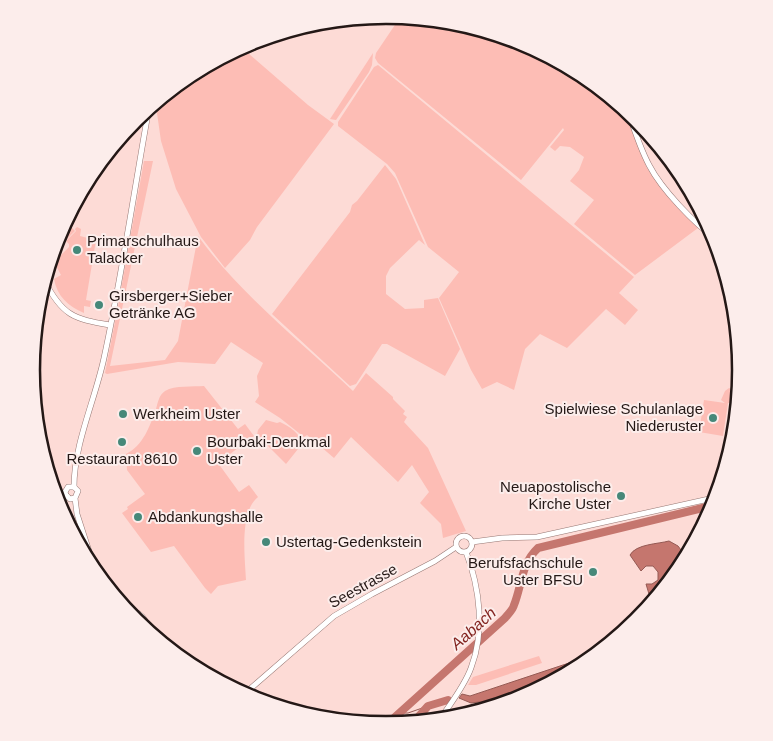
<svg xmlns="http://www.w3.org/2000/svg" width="773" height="741" viewBox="0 0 773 741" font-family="Arial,sans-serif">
  <rect width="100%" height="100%" fill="#fddbd6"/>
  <!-- green -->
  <g fill="#fdbdb5">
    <path d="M401,16L456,22L523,42L584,75L624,108L647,168L664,192L698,228L635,275L574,224L594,200L570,181L579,170L584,157L570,147L560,146L555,151L550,147L564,130L563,128L521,180L378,63L375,58L376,53Z"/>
    <path d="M241,47L308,105L334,124L257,227L250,240L225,268L201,237L176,189L161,141L156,106L160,99L189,75Z"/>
    <path d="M373,53L372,65L369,72L336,120L330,119Z"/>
    <path d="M378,65L634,277L619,293L638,310L625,325L606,309L567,348L540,334L525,349L514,390L497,382L482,389L471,370L439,298L459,272L428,247L395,173L387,164L338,126V122L374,67Z"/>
    <path d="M144,161H153L110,366L165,360L178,341L198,236C239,293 301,342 353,391L366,373L393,397V399L405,411L403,414L407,417L404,422L428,448L466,531L443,538L441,524L420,503L429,492L412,465L398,482L351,437L334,458L307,435L304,437L280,418L255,402L259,396L257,376L263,363L231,342L215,364L178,362L107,374L105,373L117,312Z"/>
    <path d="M385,165L396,179L425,245L419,240L390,268L386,276V294L405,309L424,308V300L438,298L460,349L445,376L387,344H382L356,384L350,386L272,314L350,212L352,205L357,201Z"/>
    <path d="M65,221L75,231L52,254L58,234Z"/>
    <path d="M77,227L81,229L80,236L96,240L86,300L91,301L90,307L84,306V313C68,306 57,296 54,279L61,275L54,262L69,247V244L66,241L76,231L75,229Z"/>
    <path d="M204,386L238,429L245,424L254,436L218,463L239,492L249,485L258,497C239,512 245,558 246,580L218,586L211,594L205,588L174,546L151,552L122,513L128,509L127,507L145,494L127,470L126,454C143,446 150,426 156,409C158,402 159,395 165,391C175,385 193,387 204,386Z"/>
    <path d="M729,388L733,390L734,393L740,394L739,404L728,403L723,436L699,432L704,400L725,403L721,400L725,391Z"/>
    <path d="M266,420L277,423L280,422C289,426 301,434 302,444L286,464L257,435L258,430Z"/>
    <path d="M539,656L542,663L476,685H468L473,677Z"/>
  </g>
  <!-- water -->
  <g fill="#c5766e" stroke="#955a54">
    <path d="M669,541L678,546L687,558L682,568L652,604L646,584H652L658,580V572L653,566H646L641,571L630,555C636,544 658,544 669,541Z"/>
    <path d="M590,656L594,658L584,666L522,699L500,706L479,702L471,703L459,698L462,694L470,696Z"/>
  </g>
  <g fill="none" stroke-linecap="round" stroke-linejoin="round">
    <!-- stream -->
    <path stroke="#955a54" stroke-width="1" d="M399,713H408L428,706"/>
    <!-- river -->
    <g stroke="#c5766e" stroke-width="8">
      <path d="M412,724L428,706L448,700"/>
      <path d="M385,726L505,618C508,614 513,610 514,605C522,585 521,564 538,548L715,505"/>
    </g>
    <defs>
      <g id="secondary">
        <path d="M628,111C634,129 640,148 649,165C662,190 694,223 717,240"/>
        <path d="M44,280C62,315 73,319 110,325"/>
        <path d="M74,487C74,444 95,400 104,358C122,275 134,191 149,108"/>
        <path d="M54,491L66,495"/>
        <path d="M75,498L70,499L66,495L65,492L68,487H74L78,491L75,498L77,514L97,576"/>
        <circle cx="464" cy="544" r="8"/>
        <path d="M472,542L502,538L537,537L718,497"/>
        <path d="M125,610C141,610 147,620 150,634"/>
        <path d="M243,695L334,616L372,594L435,561L456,547"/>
        <path d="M439,721C450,704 464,687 471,668C485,632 480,588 466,552"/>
      </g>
    </defs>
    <!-- secondary casing -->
    <use href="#secondary" stroke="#967773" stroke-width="6"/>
    <!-- secondary -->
    <use href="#secondary" stroke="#fff" stroke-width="5"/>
  </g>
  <!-- markers -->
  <g fill="#468879" stroke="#fcedeb" stroke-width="2">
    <circle cx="77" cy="250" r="5"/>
    <circle cx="99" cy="305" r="5"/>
    <circle cx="123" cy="414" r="5"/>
    <circle cx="713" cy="418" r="5"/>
    <circle cx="122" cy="442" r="5"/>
    <circle cx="197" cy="451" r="5"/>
    <circle cx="621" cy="496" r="5"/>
    <circle cx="138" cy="517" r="5"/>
    <circle cx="266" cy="542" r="5"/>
    <circle cx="593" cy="572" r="5"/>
  </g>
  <g text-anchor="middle" stroke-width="4" stroke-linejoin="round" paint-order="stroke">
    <!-- poi labels -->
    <g font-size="15" fill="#241816" stroke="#fcedeb" text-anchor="start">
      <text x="87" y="246">Primarschulhaus<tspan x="87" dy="17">Talacker</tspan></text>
      <text x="109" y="301">Girsberger+Sieber<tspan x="109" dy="17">Getränke AG</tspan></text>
      <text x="703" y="414" text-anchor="end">Spielwiese Schulanlage<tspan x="703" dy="17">Niederuster</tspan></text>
      <text x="133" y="419">Werkheim Uster</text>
      <text x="207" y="447">Bourbaki-Denkmal<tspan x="207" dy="17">Uster</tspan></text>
      <text x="122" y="464" text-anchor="middle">Restaurant 8610</text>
      <text x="611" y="492" text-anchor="end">Neuapostolische<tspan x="611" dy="17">Kirche Uster</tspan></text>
      <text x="148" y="522">Abdankungshalle</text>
      <text x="276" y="547">Ustertag-Gedenkstein</text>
      <text x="583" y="568" text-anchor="end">Berufsfachschule<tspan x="583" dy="17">Uster BFSU</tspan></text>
    </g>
    <!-- street labels -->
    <g font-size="15" fill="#241816" stroke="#fcedeb">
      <text transform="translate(363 586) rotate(-29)" y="5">Seestrasse</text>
    </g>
    <!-- water labels -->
    <g font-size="16" font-style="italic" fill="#832420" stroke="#fcedeb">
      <text transform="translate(473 628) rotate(-42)" y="6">Aabach</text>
    </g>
  </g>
  <!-- crop -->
  <path d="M0 0H773V741H0ZM40 370a346 346 0 1 1 692 0a346 346 0 1 1-692 0Z" fill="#fcedeb" fill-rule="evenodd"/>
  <path fill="none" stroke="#241816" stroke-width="2.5" d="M40 370a346 346 0 1 1 692 0a346 346 0 1 1-692 0Z"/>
</svg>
